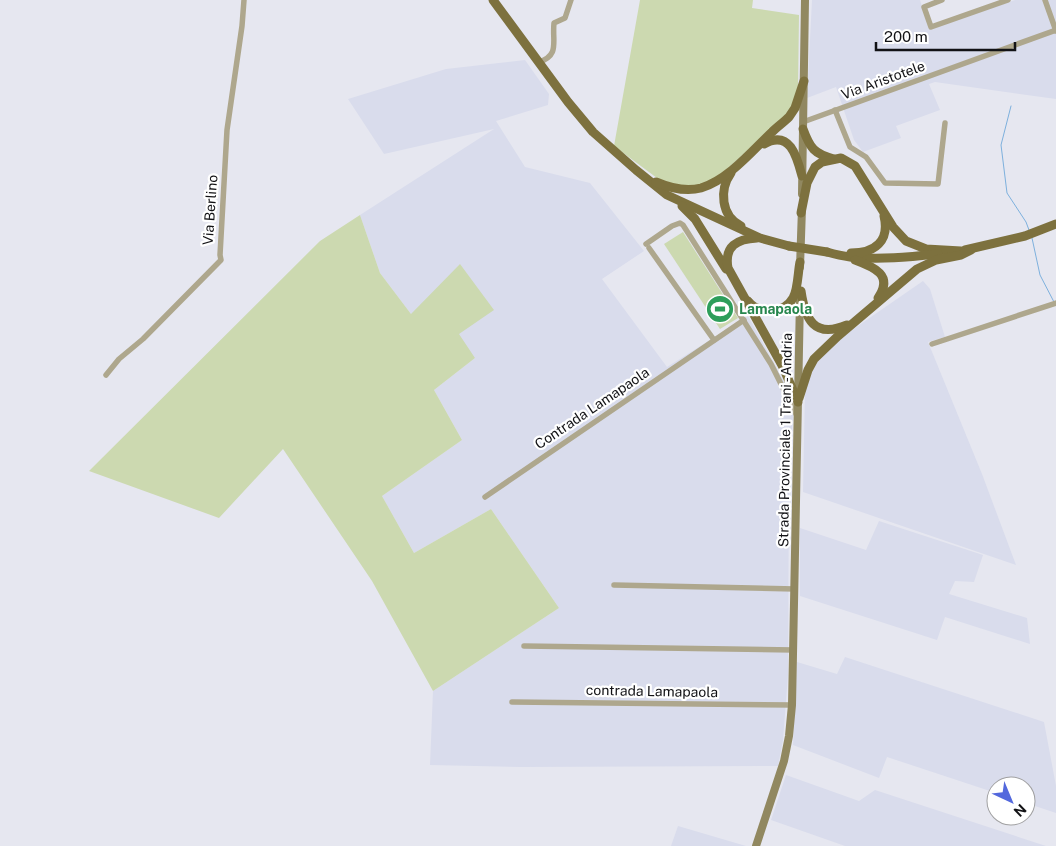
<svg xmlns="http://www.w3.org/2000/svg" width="1056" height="846" viewBox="0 0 1056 846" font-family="'Public Sans',sans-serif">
  <rect width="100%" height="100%" fill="#e6e7f0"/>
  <!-- built -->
  <g fill="#d9dcec">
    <path d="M812,0H920L929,29L1015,0H1056V99L935,82L929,84L940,110L896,126L901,138L863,152L854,140L836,87L807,98Z"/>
    <path d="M525,60L549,94L548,105L496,121L525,167L590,183L644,251L602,279L667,367L748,316L794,399L789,481L788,675L783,740L778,766L521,767L430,765L433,691L559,608L491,509L414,553L382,496L462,440L434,390L475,358L411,314L380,273L360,215L494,129L384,154L348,99L446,69Z"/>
    <path d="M923,281L930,289L945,337L928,342L982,474L1016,565L803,492L805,389L814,364L842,337Z"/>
    <path d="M879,521L983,555L974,582L955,581L949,594L1027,618L1030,644L945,617L937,640L800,596V528L866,550Z"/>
    <path d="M845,657L1044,722L1056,786V813L1026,803V786H996V793L887,757L879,778L793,745L797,662L837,674Z"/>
    <path d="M786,775L859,801L875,790L1046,846H845L771,820Z"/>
    <path d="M678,826L746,846H671Z"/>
  </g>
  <!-- green -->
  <g fill="#ccd9b0">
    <path d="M640,0H753L752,8L799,15L798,90L789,113L717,178L695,187H676L661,181L614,146Z"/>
    <path d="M360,215L380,273L411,314L460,264L494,310L459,334L475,358L434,390L462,440L382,496L414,553L491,509L559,608L433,691L372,581L283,449L219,518L89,471L320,241Z"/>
    <path d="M683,232L738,318L720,329L664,244Z"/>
  </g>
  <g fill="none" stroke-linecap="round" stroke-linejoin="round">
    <!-- stream -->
    <g stroke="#7db0dd" stroke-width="1">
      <path d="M1011,106L1001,145L1007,193L1026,222L1029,230"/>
      <path d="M1032,238L1040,275L1054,302"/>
    </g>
    <!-- street -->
    <g stroke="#aea78d" stroke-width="5.5">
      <path d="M942,0L924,7L931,27L1008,0"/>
      <path d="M1045,0L1056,31"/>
      <path d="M539,62C560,55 552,42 554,23L565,18L571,0"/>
      <path d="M835,110L850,147L866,157L885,183L938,184L945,123"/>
      <path d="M803,122L1056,30"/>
      <path d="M646,244L672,226L680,223L683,225L771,364L797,416"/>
      <path d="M649,248L714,340"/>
      <path d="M932,344L1056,303"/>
      <path d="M106,375L119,359L143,339L221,260L220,255L227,130L242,26L244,0"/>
      <path d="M485,497L744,320"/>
      <path d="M614,585L795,589"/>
      <path d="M524,646L794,650"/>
      <path d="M512,702L792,705"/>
    </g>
    <!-- secondary -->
    <g stroke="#918860" stroke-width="8">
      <path d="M802,194L805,0"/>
      <path d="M800,267L802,208"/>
      <path d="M756,846L784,761L789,736L792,705L800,298"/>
    </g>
    <!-- primary -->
    <g stroke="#7d713e" stroke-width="9">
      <path d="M493,0L568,102L593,132L636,170L667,195L760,238L789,246"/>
      <path d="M803,129C810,148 814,154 834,159"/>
      <path d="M764,144C790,129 797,157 802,176"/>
      <path d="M731,173C719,190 721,216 741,226"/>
      <path d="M656,182C670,188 686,192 701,188C728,180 752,151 772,132C777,127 784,122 789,117L795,108L804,81"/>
      <path d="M682,206L695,219L726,269"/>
      <path d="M801,213L807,183L815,167L822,162L841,158L855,166L893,227L906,241L926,249L961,251"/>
      <path d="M757,238C737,239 724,246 728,268L783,367L798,402"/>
      <path d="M965,250L1025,236L1056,224"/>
      <path d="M827,252C834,254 842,256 850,257C879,260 909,257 938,254"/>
      <path d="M851,253C875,253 890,241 884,216"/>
      <path d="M855,260C874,267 894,275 878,298"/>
      <path d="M801,291C805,319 814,339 847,325"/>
      <path d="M748,301C759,315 784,314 793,298C798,290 798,271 800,262"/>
      <path d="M799,398L808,370L814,359L838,336L917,269L936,260L961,255L971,250"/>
    </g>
    <!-- primary-bridge -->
    <path stroke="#7d713e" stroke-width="9" d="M789,246L827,252"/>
  </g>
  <!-- icons -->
  <defs>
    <symbol id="stadium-disc" viewBox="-11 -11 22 22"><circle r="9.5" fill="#2e9e5b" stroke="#fff"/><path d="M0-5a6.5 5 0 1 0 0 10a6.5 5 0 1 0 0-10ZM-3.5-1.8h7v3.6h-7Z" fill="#fff"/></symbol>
  </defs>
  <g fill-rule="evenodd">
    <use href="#stadium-disc" x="704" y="293" width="32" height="32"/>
  </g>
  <g text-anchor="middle" stroke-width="4.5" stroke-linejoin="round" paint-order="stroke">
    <!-- street labels -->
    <g font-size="14" fill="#121215" stroke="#fff">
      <text transform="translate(883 80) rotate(-20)" y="5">Via Aristotele</text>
      <text transform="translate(210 210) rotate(-86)" y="5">Via Berlino</text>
      <text transform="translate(592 408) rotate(-34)" y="5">Contrada Lamapaola</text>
      <text transform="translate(785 440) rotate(-89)" y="5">Strada Provinciale 1 Trani - Andria</text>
      <text transform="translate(652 691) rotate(1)" y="5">contrada Lamapaola</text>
    </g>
    <!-- leisure labels -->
    <g font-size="14" font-weight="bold" fill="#27864d" stroke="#fff" text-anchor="start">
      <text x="739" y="314">Lamapaola</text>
    </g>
  </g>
  <!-- north arrow -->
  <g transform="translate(1011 801) rotate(136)"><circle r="24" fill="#ffffff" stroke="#a0a0a1"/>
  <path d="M0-4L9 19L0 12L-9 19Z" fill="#5368dd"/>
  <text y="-8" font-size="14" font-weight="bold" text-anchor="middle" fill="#121215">N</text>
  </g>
  <!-- scale -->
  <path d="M876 42v8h139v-8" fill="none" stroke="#121215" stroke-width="2.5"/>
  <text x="884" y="42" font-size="15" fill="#121215" stroke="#ffffff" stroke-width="4" paint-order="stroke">200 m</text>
</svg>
